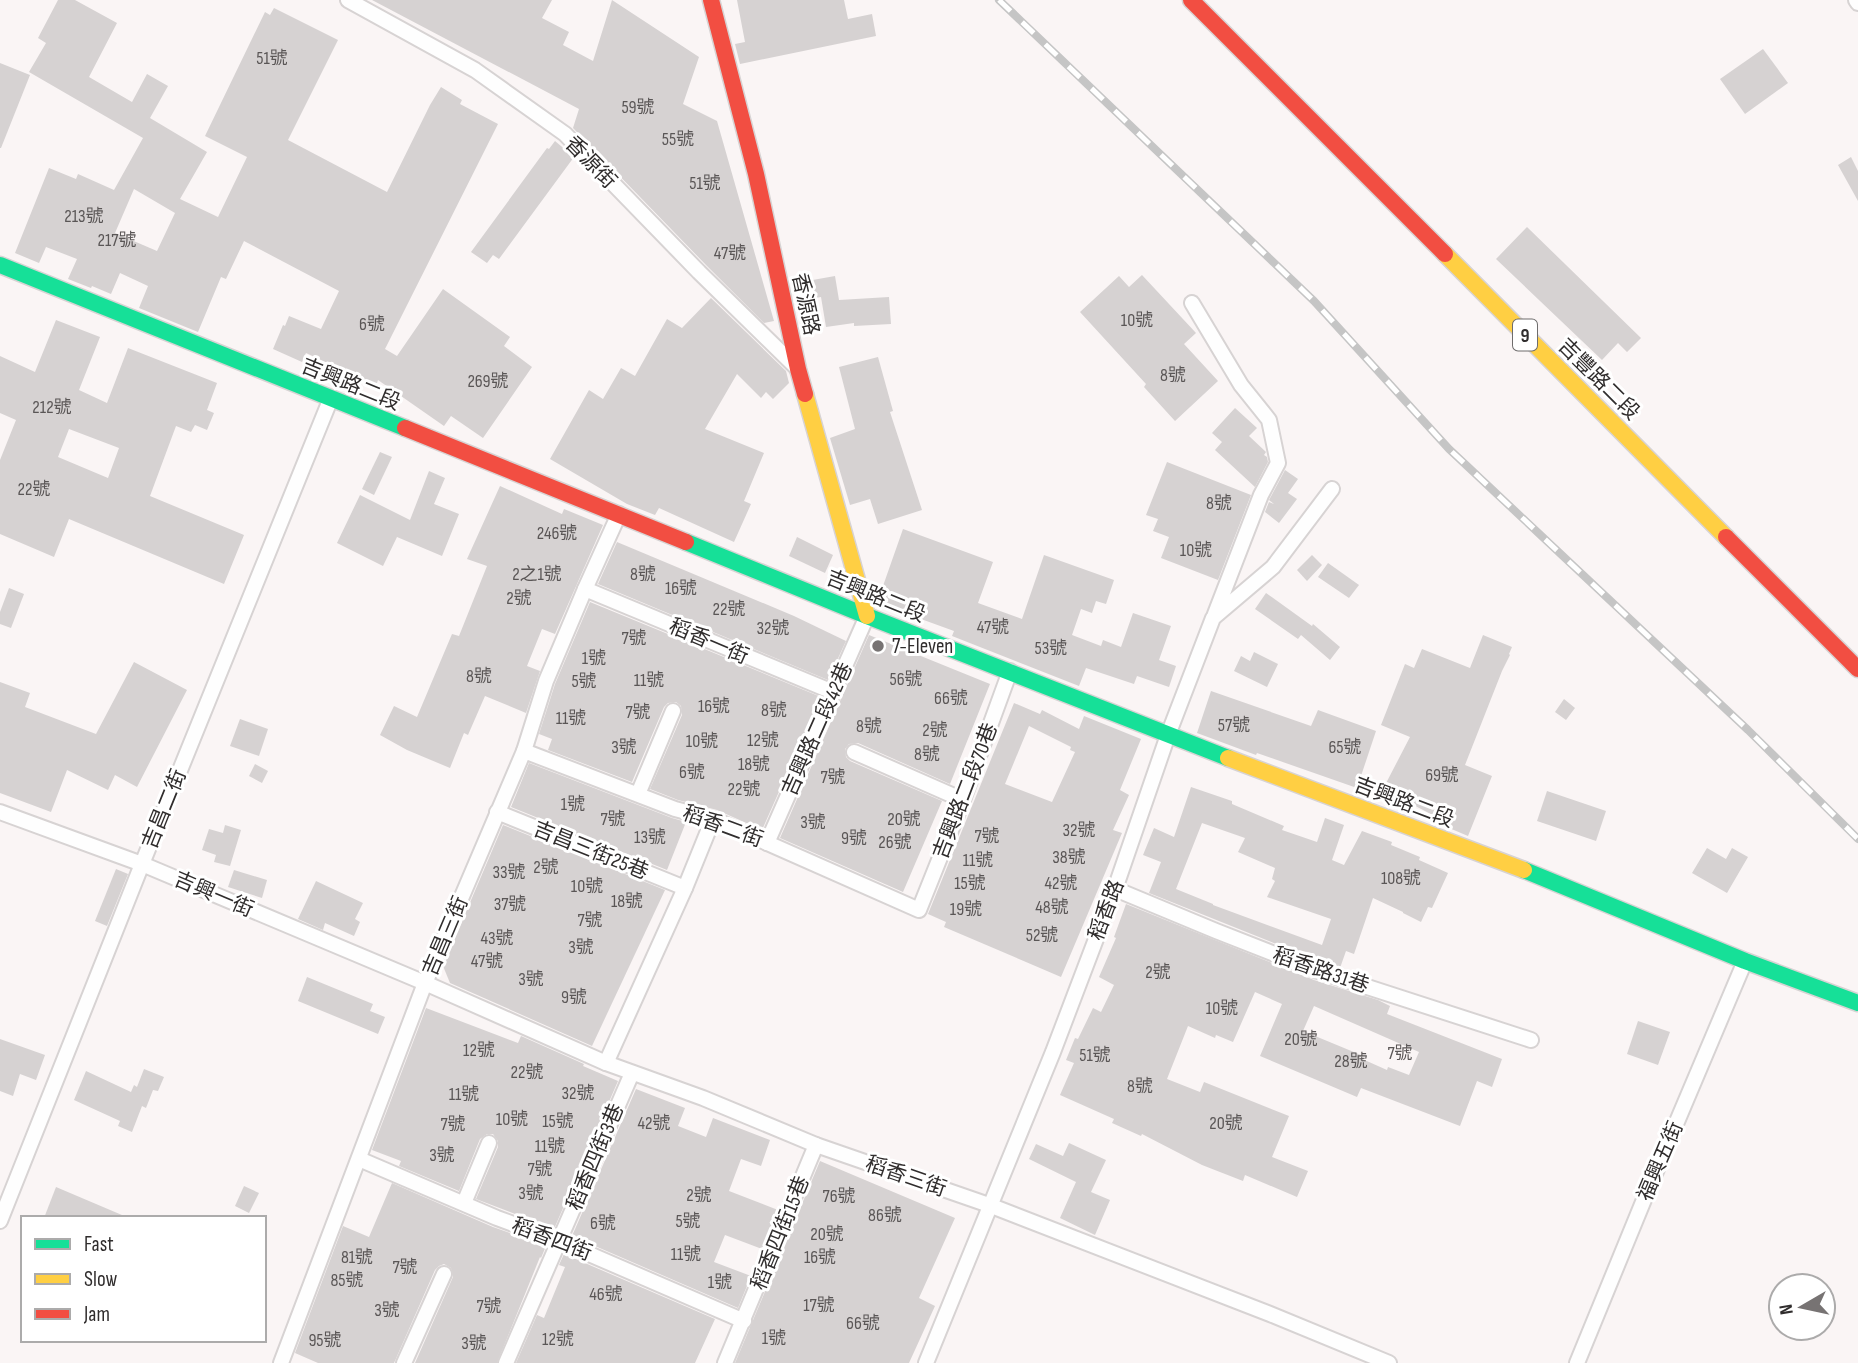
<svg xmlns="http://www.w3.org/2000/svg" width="1858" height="1363" viewBox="0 0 1858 1363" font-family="'Sofia Sans Condensed','Noto Sans TC',sans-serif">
  <rect width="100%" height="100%" fill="#faf5f5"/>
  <!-- building -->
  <g fill="#d6d2d2" fill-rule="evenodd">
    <path d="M58,0H75L117,23L89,77L132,102L147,74L168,86L150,118L207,152L180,199L218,217L247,157L205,136L265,12L270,15L274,8L338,40L288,140L387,192L430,105L441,87L462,100L460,104L498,124L385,349L397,356L443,289L510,337L504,346L532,367L483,438L451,416L444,426L378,380L376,386L306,353L302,362L273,349L283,325L285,326L289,316L321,329L339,291L244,241L226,279L221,277L198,332L139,308L148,286L120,273L111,294L92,286L91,288L68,279L77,259L46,247L39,263L15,253L49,168L76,179L78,174L114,190L143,138L29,72L46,43L38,38ZM134,189L175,213L157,251L115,233Z"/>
    <path d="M372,0H552L542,18L569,32L563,45L593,61L612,0L699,57L683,104L717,121L774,321L764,323L706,265L573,128L579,109Z"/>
    <path d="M737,0H844L848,19L872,14L876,36L740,64L735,44L745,42Z"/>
    <path d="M1763,49L1788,83L1745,114L1720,79Z"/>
    <path d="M0,63L30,75L1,148H0Z"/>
    <path d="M555,141L574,157L499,259L493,255L487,263L471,252L547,148L549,149Z"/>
    <path d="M1851,157L1858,171V201L1838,165Z"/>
    <path d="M1527,227L1641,338L1627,352L1618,343L1602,360L1496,259Z"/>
    <path d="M1142,275L1196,333L1184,344L1218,381L1175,421L1144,387L1146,384L1080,312L1119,276L1129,287Z"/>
    <path d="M835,276L839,300L889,297L891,324L854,326V323L826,327L821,297L810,299L807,281Z"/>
    <path d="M711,298L786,371L789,383L773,399L766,392L761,398L737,374L705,429L764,453L744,501L751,504L734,542L659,508L655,515L627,504L550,459L589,390L603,399L621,368L635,376L667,319L682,328Z"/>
    <path d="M56,320L100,337L79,390L107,403L128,348L217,383L207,410L214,413L207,430L195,425L191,432L176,426L150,496L244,535L224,584L69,519L54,557L0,534V460L16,420L0,413V356L35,372ZM69,429L119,448L108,478L58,457Z"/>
    <path d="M878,357L893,411L890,412L922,510L878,524L870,499L850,505L830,438L855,429L839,367Z"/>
    <path d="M1235,408L1257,428L1249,436L1266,452L1264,455L1267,457L1268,462L1255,487L1215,450L1222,442L1212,433Z"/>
    <path d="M380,452L392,457L374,495L362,489Z"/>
    <path d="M1167,462L1251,495L1218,580L1161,558L1169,537L1153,531L1158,519L1146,515Z"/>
    <path d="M1285,470L1298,479L1288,493L1297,499L1279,523L1265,512L1269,502L1274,504L1269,500Z"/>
    <path d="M429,471L445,478L434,504L459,514L442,556L397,537L383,566L337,543L360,495L410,520Z"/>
    <path d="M500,486L562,514L564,509L603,525L555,634L542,629L527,666L540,671L526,713L485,696L468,735L464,733L450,768L407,750L380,735L394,706L417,717L452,634L459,636L487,566L467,559Z"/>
    <path d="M903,529L993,562L978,603L1022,619L1044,555L1114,580L1106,604L1096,601L1092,613L1081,609L1072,635L1101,646L1103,640L1121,647L1133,613L1171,626L1159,660L1176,666L1169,687L1137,676L1134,684L1086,668L1079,686L952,636L954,631L877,603Z"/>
    <path d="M797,537L833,555L825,573L789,556Z"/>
    <path d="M617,542L794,616L846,641L828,680L598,584Z"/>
    <path d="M1312,555L1322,565L1307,581L1297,570Z"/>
    <path d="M1328,563L1359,585L1349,598L1318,577Z"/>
    <path d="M9,588L24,594L11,628L0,624V612Z"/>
    <path d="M1266,593L1312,626L1313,624L1340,647L1330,660L1301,635L1298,639L1255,609Z"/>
    <path d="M590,602L821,697L762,830L717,810L678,800L650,789L682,715L681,706L676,702L668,703L664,707L632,782L548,750L552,739L539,734L555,684Z"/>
    <path d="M869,635L990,684L950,784L858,743L849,744L845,749L846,757L850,761L942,801L903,892L780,838Z"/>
    <path d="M1483,635L1512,647L1509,654L1510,655L1502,671L1465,765L1492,776L1468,836L1442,825L1444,821L1383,789L1410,737L1381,725L1405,664L1414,668L1422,649L1470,668Z"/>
    <path d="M1254,652L1278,664L1267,687L1234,671L1241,656L1250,661Z"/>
    <path d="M134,662L187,690L137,787L115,775L108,790L67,770L51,812L0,793V682L30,693L25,707L96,734Z"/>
    <path d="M1211,691L1311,726L1318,710L1376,731L1357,788L1257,753L1256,755L1197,733Z"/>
    <path d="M1564,699L1575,708L1566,720L1555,712Z"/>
    <path d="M1014,703L1040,714L1042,710L1079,729L1084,716L1141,739L1120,790L1129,795L1113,830L1122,833L1061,977L944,927L946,922L928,914ZM1029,726L1071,747L1070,750L1075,752L1052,802L1005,784Z"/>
    <path d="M240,719L268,729L259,756L230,746Z"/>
    <path d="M529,763L672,818L686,822L667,870L511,807Z"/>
    <path d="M255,764L268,771L262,783L249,776Z"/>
    <path d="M1191,787L1232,801V804L1284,826L1282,830L1317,842L1325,818L1344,825L1332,860L1344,865L1362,831L1392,842L1391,845L1420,857L1419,860L1448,873L1432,908L1428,907L1421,922L1403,913V912L1373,898L1354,954L1346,951L1340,968L1321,962L1149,893L1161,862L1143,855L1154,828L1174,837ZM1202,823L1245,838L1238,852L1275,868L1272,879L1275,881L1267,897L1331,919L1322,945L1213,905V904L1176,889Z"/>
    <path d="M1547,791L1606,811L1596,841L1537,821Z"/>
    <path d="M225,825L241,830L230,866L214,862L216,855L202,850L209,829L223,833Z"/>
    <path d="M503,825L665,890L592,1046L450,983L443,966Z"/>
    <path d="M1707,848L1726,859L1732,848L1748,857L1727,893L1692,873Z"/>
    <path d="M116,869L128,874L107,926L95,921Z"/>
    <path d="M234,870L267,880L262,898L228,887Z"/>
    <path d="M316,881L363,903L355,919L360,922L354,936L325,923L323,930L298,919Z"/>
    <path d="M1126,904L1314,980L1378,1000L1390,1006L1387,1014L1502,1059L1492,1087L1477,1081L1460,1126L1361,1088L1357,1097L1260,1056L1282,1004L1255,992L1233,1042L1216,1035L1215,1038L1188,1026L1167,1079L1200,1092L1204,1082L1289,1116L1272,1157L1308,1171L1297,1197L1245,1175L1243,1181L1202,1165L1142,1134L1141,1136L1112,1123L1114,1119L1060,1095L1074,1063L1066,1060L1075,1038L1078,1039L1093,1008L1101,1012L1114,985L1099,977L1116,938L1114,937ZM1314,1006L1419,1052L1409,1075L1388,1067L1387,1070L1360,1058L1361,1055L1303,1031Z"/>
    <path d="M307,977L373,1004L370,1011L385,1017L378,1034L298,1001Z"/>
    <path d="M426,1008L518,1043L521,1036L584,1064L583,1066L618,1081L554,1229L476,1199L498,1147V1141L493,1134H487L480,1139L459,1191L399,1166L401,1161L372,1150Z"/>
    <path d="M1638,1021L1670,1032L1658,1065L1627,1054Z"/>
    <path d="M0,1039L45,1055L36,1080L20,1074L13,1096L0,1091Z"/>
    <path d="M144,1069L164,1077L158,1091L153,1090L146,1108L142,1106L132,1132L118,1126L120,1121L74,1100L86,1071L131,1092L134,1085L137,1087Z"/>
    <path d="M636,1089L685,1108L678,1126L706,1137L713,1118L770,1140L761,1166L741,1159L729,1191L778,1210L762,1249L725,1235L714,1262L751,1276L738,1308L572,1236Z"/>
    <path d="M1069,1143L1106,1160L1091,1192L1110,1200L1095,1235L1060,1218L1076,1182L1029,1159L1036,1144L1063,1156Z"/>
    <path d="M820,1161L955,1218L919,1298L935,1306L909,1363H735Z"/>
    <path d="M392,1183L493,1227L546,1246L541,1258L540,1257L497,1363H415L453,1277L451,1268L444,1264L439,1266L435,1270L394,1363H318L295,1353L343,1226L369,1237Z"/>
    <path d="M244,1186L259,1193L249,1213L235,1206Z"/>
    <path d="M56,1187L129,1218H44Z"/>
    <path d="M564,1254L715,1319L695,1363H516L537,1315L544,1318L565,1267L559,1265Z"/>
  </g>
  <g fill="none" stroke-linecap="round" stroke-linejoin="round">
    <defs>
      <g id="street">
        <path d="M348,0L475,70L565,134L699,272L798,369"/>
        <path d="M1856,0L1858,3"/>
        <path d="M1192,303L1241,385L1269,420L1278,463L1261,495L1215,614"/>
        <path d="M585,589L833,692"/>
        <path d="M524,751L675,809L713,819L919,910L963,800L1010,671"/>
        <path d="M854,752L963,800"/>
        <path d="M638,794L673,711"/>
        <path d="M0,812L142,864L425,983L606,1063L703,1098L816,1145L989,1205L1270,1314L1389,1363"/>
        <path d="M497,812L685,888"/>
        <path d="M767,843L867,616"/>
        <path d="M1115,889L1216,931L1318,971L1531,1040"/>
        <path d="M606,1063L685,888L713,819"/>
        <path d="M359,1159L497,1218L559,1241L744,1321"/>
        <path d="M464,1203L489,1143"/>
        <path d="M0,1221L142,864L331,398"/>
        <path d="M281,1363L425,983L524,751L546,681L585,589L619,514"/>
        <path d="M404,1363L444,1274"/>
        <path d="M506,1363L632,1073"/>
        <path d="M725,1363L816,1145"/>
        <path d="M926,1363L1053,1052L1115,889L1168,735L1213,618L1273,567L1332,489"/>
        <path d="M1577,1363L1643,1202L1745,961"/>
      </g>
      <g id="fast">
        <path d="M0,265L405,428"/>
        <path d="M686,542L867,616L1228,758"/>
        <path d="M1524,870L1745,961L1858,1003"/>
      </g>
      <g id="slow">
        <path d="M1445,254L1726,537"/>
        <path d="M805,394L867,616"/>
        <path d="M1228,758L1524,870"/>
      </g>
      <g id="jam">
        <path d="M711,0L756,174L798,369L805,394"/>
        <path d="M1191,0L1445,254"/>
        <path d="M405,428L686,542"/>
        <path d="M1726,537L1858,669"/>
      </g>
    </defs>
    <!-- street casing -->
    <use href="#street" stroke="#d7d3d3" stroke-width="18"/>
    <!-- fast casing -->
    <use href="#fast" stroke="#d7d3d3" stroke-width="19"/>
    <!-- slow casing -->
    <use href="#slow" stroke="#d7d3d3" stroke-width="19"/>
    <!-- jam casing -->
    <use href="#jam" stroke="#d7d3d3" stroke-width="19"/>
    <!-- street -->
    <use href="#street" stroke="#fefefe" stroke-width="14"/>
    <!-- fast -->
    <use href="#fast" stroke="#16e098" stroke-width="16"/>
    <!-- slow -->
    <use href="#slow" stroke="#ffcf43" stroke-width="16"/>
    <!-- jam -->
    <use href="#jam" stroke="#f24e42" stroke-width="16"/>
    <defs>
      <path id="rail" d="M999,0L1314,301L1449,449L1748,730L1858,839"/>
    </defs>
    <!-- rail casing -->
    <use href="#rail" stroke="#c5c5c5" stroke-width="8"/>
    <!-- rail -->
    <use href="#rail" stroke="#fff" stroke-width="5" stroke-dasharray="16" stroke-linecap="butt"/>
  </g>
  <!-- markers -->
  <circle fill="#777373" stroke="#fff" stroke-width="2.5" cx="878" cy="646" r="7"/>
  <g text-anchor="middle" stroke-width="6" stroke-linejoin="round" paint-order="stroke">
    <!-- number labels -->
    <g font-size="18" fill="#5a5656">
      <text x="272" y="64">51號</text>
      <text x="638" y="113">59號</text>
      <text x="678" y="145">55號</text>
      <text x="705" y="189">51號</text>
      <text x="84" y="222">213號</text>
      <text x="117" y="246">217號</text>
      <text x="730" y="259">47號</text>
      <text x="1137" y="326">10號</text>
      <text x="372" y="330">6號</text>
      <text x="1173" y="381">8號</text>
      <text x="488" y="387">269號</text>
      <text x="52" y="413">212號</text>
      <text x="34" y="495">22號</text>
      <text x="1219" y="509">8號</text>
      <text x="557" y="539">246號</text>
      <text x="1196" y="556">10號</text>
      <text x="537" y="580">2之1號</text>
      <text x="643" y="580">8號</text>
      <text x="681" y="594">16號</text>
      <text x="519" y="604">2號</text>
      <text x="729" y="615">22號</text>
      <text x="993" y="633">47號</text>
      <text x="773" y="634">32號</text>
      <text x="634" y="644">7號</text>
      <text x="1051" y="654">53號</text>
      <text x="594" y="664">1號</text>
      <text x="479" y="682">8號</text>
      <text x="906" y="685">56號</text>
      <text x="649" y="686">11號</text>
      <text x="584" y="687">5號</text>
      <text x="951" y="704">66號</text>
      <text x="714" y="712">16號</text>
      <text x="774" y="716">8號</text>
      <text x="638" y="718">7號</text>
      <text x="571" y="724">11號</text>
      <text x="1234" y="731">57號</text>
      <text x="869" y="732">8號</text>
      <text x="935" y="736">2號</text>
      <text x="763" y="746">12號</text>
      <text x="702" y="747">10號</text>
      <text x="624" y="753">3號</text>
      <text x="1345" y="753">65號</text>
      <text x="927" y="760">8號</text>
      <text x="754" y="770">18號</text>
      <text x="692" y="778">6號</text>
      <text x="1442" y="781">69號</text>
      <text x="833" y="783">7號</text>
      <text x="744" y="795">22號</text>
      <text x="573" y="810">1號</text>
      <text x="613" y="825">7號</text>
      <text x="904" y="825">20號</text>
      <text x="813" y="828">3號</text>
      <text x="1079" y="836">32號</text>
      <text x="987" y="842">7號</text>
      <text x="650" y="843">13號</text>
      <text x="854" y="844">9號</text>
      <text x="895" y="848">26號</text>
      <text x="1069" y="863">38號</text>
      <text x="978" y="866">11號</text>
      <text x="546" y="873">2號</text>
      <text x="509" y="878">33號</text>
      <text x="1401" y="884">108號</text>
      <text x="970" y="889">15號</text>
      <text x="1061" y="889">42號</text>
      <text x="587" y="892">10號</text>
      <text x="627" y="907">18號</text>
      <text x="510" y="910">37號</text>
      <text x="1052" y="913">48號</text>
      <text x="966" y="915">19號</text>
      <text x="590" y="926">7號</text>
      <text x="1042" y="941">52號</text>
      <text x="497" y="944">43號</text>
      <text x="581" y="953">3號</text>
      <text x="487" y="967">47號</text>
      <text x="1158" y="978">2號</text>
      <text x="531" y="985">3號</text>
      <text x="574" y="1003">9號</text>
      <text x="1222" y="1014">10號</text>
      <text x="1301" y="1045">20號</text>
      <text x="479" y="1056">12號</text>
      <text x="1400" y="1059">7號</text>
      <text x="1095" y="1061">51號</text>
      <text x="1351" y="1067">28號</text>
      <text x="527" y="1078">22號</text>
      <text x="1140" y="1092">8號</text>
      <text x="578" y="1099">32號</text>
      <text x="464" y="1100">11號</text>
      <text x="512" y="1125">10號</text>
      <text x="558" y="1127">15號</text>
      <text x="654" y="1129">42號</text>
      <text x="1226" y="1129">20號</text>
      <text x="453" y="1130">7號</text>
      <text x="550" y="1152">11號</text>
      <text x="442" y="1161">3號</text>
      <text x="540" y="1175">7號</text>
      <text x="531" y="1199">3號</text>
      <text x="699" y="1201">2號</text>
      <text x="839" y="1202">76號</text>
      <text x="885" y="1221">86號</text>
      <text x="688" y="1227">5號</text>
      <text x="603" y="1229">6號</text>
      <text x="827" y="1240">20號</text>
      <text x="686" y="1260">11號</text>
      <text x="357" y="1263">81號</text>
      <text x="820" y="1263">16號</text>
      <text x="405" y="1273">7號</text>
      <text x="347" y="1286">85號</text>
      <text x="720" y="1288">1號</text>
      <text x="606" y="1300">46號</text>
      <text x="819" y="1311">17號</text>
      <text x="489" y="1312">7號</text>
      <text x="387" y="1316">3號</text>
      <text x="863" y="1329">66號</text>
      <text x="774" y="1344">1號</text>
      <text x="558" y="1345">12號</text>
      <text x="325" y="1346">95號</text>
      <text x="474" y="1349">3號</text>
    </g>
    <!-- shield labels -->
    <rect fill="#fff" stroke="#6e6c6c" stroke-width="2" x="1513" y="319.5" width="24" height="31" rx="5"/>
    <g font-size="19" font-weight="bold" fill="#302d2d">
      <text x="1525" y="342">9</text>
    </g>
    <!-- street labels -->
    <g font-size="21" fill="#302d2d" stroke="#fff">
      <text transform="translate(591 162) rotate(46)" y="7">香源街</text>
      <text transform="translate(806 304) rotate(78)" y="7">香源路</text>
      <text transform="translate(1599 379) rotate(45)" y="7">吉豐路二段</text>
      <text transform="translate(351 384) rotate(22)" y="7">吉興路二段</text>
      <text transform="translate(876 596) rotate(22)" y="7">吉興路二段</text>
      <text transform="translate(709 641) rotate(23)" y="7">稻香一街</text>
      <text transform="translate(817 729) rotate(-66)" y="7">吉興路二段42巷</text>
      <text transform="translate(965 791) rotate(-69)" y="7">吉興路二段70巷</text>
      <text transform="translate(1404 802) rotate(21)" y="7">吉興路二段</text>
      <text transform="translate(164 809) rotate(-68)" y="7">吉昌二街</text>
      <text transform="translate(723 826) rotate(20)" y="7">稻香二街</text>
      <text transform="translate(591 850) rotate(22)" y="7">吉昌三街25巷</text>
      <text transform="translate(214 894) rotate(23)" y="7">吉興一街</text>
      <text transform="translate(1106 910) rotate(-69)" y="7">稻香路</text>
      <text transform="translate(445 936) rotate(-67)" y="7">吉昌三街</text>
      <text transform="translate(1321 970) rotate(19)" y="7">稻香路31巷</text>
      <text transform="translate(595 1157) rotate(-67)" y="7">稻香四街3巷</text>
      <text transform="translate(1660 1161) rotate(-67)" y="7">福興五街</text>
      <text transform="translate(906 1176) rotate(19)" y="7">稻香三街</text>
      <text transform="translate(780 1233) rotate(-68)" y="7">稻香四街15巷</text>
      <text transform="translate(552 1239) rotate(21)" y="7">稻香四街</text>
    </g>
    <!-- poi labels -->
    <g font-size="21" fill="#302d2d" stroke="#fff" text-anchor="start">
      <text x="892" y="653">7-Eleven</text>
    </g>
  </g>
  <!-- legend -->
  <rect x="21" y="1216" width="245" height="126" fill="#ffffff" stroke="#acabab" stroke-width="2"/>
  <rect x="35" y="1239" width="35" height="10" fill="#16e098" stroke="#acabab" stroke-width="2"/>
  <text x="84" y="1251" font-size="21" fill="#302d2d">Fast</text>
  <rect x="35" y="1274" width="35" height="10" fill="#ffcf43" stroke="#acabab" stroke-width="2"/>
  <text x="84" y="1286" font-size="21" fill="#302d2d">Slow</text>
  <rect x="35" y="1309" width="35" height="10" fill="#f24e42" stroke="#acabab" stroke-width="2"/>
  <text x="84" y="1321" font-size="21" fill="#302d2d">Jam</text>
  <!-- north arrow -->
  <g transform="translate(1802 1307) rotate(261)"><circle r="33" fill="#ffffff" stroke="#acabab" stroke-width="2"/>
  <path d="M0-5L12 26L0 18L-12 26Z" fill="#777373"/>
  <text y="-10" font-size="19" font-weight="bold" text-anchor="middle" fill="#302d2d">N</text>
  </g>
</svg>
